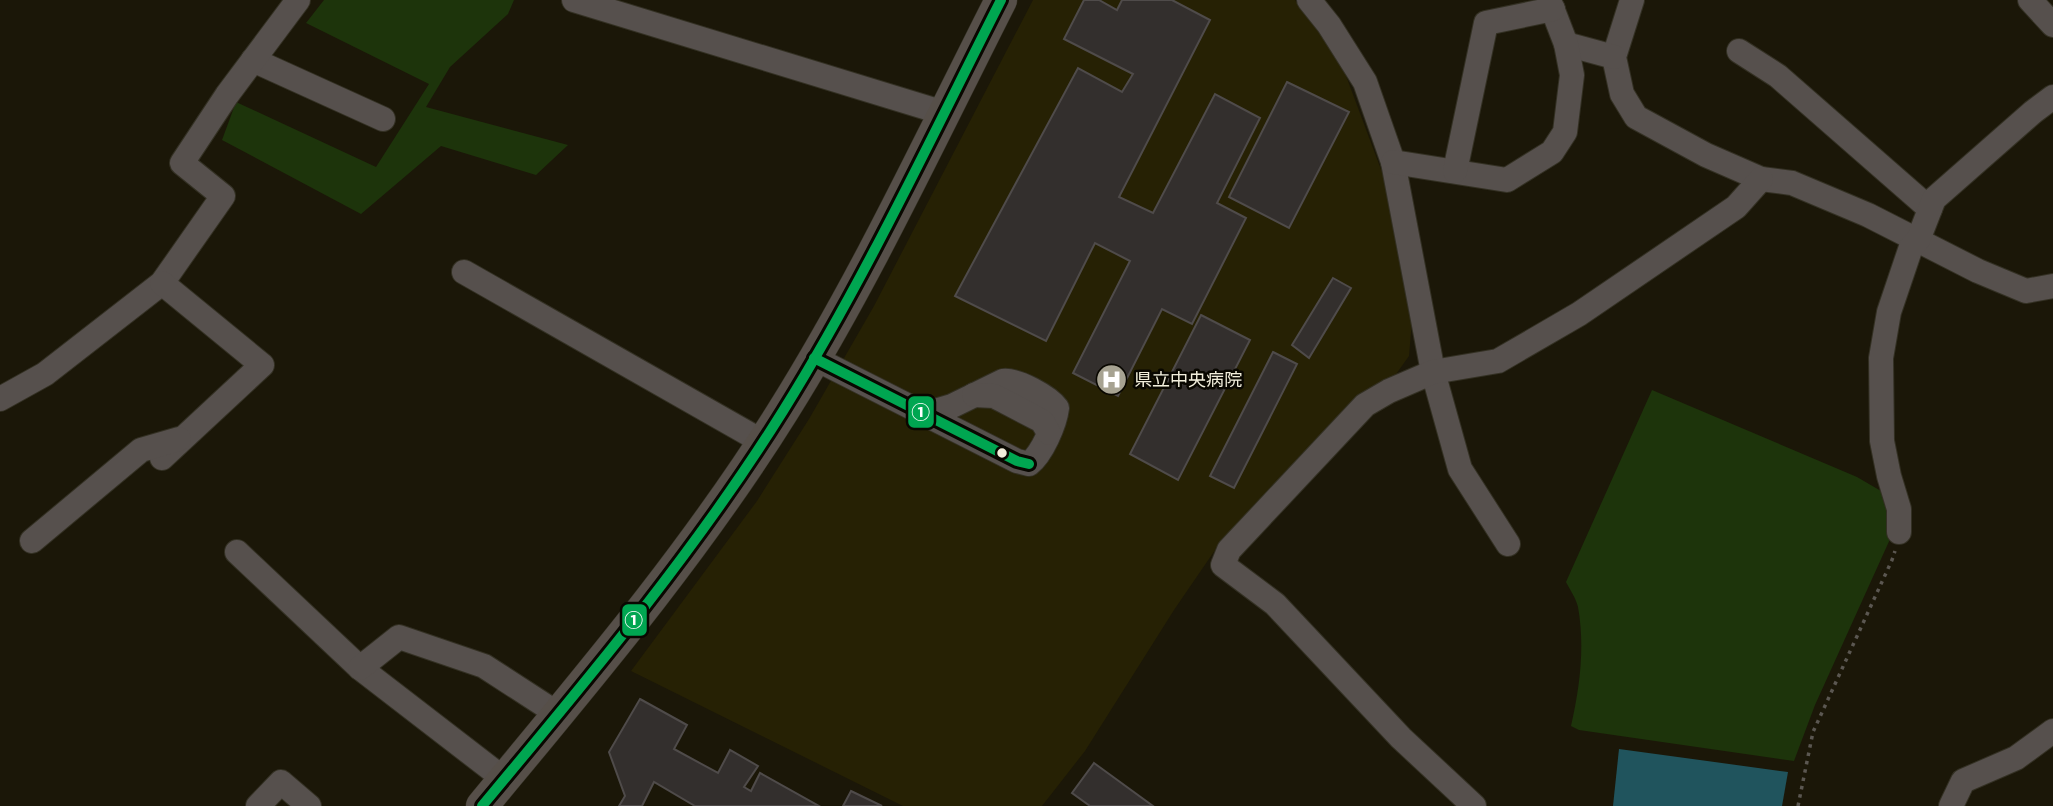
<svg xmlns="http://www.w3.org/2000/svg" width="2053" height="806" viewBox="0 0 2053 806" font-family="Barlow,'Noto Sans JP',sans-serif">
  <rect width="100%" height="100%" fill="#1b1708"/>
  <!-- built -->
  <path fill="#262104" d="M1033,0H1295L1339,57L1386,183L1412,320L1409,356L1374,405L1224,537L1174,610L1085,751L1042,806H903L631,671L757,501L809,419L874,306Z"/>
  <!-- green -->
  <g fill="#1d340b">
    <path d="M324,0H514L508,14L450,67L426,107L568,145L536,175L441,146L361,214L222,140L236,102L376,167L429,84L306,23Z"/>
    <path d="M1652,390L1857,477L1881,491L1888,511L1891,537L1815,705L1794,761L1579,730L1571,726C1580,687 1585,646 1578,607C1576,598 1570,590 1566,582Z"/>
  </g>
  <!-- water -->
  <path fill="#20545d" d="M1619,749L1788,772L1782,806H1613Z"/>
  <!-- building -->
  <g fill="#332f2d" stroke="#4f4b4a" stroke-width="2">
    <path d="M1084,0H1099L1117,10L1122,0H1172L1210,20L1119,197L1153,213L1215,94L1260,118L1217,203L1246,218L1192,324L1162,309L1118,396L1073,373L1130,261L1095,243L1046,341L955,296L1078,68L1122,92L1133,74L1064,39Z"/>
    <path d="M1287,82L1349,112L1289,228L1229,197Z"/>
    <path d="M1333,278L1351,288L1309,358L1292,345Z"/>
    <path d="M1201,315L1250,340L1178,480L1130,454Z"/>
    <path d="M1273,352L1297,364L1234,488L1210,476Z"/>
    <path d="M640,699L687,725L674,749L718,773L730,750L758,766L744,787L751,791L760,773L819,806H695L654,782L642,806H619L625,796L609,752Z"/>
    <path d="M1094,763L1153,806H1090L1072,793Z"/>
    <path d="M851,791L882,806H843Z"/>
  </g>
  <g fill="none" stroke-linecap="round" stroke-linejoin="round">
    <defs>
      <g id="minor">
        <path d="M574,0L944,113"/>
        <path d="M1309,0L1329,25L1365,82L1393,162L1433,372L1460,469L1508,544"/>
        <path d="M1632,0L1614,57L1622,94L1636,117L1706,155L1761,179L1792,183L1868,215L1978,271L2026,291L2053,286"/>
        <path d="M2030,0L2053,25"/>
        <path d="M1566,44L1614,57"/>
        <path d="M1739,51L1778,76L1930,209"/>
        <path d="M253,60L383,119"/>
        <path d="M1393,162L1507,180L1552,152L1565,132L1572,75L1566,44L1549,0"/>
        <path d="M1455,171L1486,23L1553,9"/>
        <path d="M464,272L763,442"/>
        <path d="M814,358L1017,461L1029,464C1042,454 1055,424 1057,408C1049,397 1017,379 1003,381L952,406L925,414"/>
        <path d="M974,395L994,396L1002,400L1042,421L1049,433"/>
        <path d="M0,399L45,374L162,283L223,196L182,163L227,95L298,0"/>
        <path d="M162,458L262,365L162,283"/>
        <path d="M1899,532V509L1889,476L1882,441L1881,358L1889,312L1911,247L1918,240L1934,199L2033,112L2053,97"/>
        <path d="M32,541L141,450L179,439"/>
        <path d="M237,552L360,668L504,779"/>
        <path d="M360,668L399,637L484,666L558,714"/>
        <path d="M258,806L281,782L309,806"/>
        <path d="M1474,806L1401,738L1275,604L1223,565L1229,550L1365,405L1389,391L1433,372L1498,361L1579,314L1736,207L1761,179"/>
        <path d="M1951,806L1963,781L2016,758L2053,731"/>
      </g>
      <path id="major" d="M482,806C588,678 695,552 783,411C865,280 931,138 1001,0"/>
    </defs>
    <!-- minor casing -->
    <use href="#minor" stroke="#333023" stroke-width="26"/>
    <!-- major casing -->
    <use href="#major" stroke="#333023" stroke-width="33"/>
    <!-- path -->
    <path stroke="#5b5751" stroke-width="3.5" stroke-dasharray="3.5 5" stroke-linecap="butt" d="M1798,806L1813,732L1892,560L1895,551"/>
    <!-- minor -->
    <use href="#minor" stroke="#56504d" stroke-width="24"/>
    <!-- major -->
    <use href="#major" stroke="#564f49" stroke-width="32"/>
    <defs>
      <g id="bus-1">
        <path d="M814,358L1017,461L1029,464"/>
        <path d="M482,806C588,679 695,552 783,411C865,279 931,138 1001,0"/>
      </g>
    </defs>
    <!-- bus-1 casing -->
    <use href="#bus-1" stroke="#090700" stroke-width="16"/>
    <!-- bus-1 -->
    <use href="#bus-1" stroke="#00a651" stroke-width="10"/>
  </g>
  <!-- icons -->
  <defs>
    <symbol id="hospital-disc" viewBox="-11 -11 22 22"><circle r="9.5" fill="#a7a392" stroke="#090700"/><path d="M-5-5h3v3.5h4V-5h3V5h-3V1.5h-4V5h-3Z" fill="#fff"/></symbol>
  </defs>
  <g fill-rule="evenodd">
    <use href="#hospital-disc" x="1094" y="362" width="35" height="35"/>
  </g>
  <!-- markers -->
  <circle fill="#f3efdc" stroke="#090700" stroke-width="2.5" cx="1002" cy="453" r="6"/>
  <g text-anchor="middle" stroke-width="5" stroke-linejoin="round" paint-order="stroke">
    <!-- poi labels -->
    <g font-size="18" fill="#f3efdc" stroke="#090700" text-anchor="start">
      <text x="1134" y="386">県立中央病院</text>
    </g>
  </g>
  <g stroke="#090700" stroke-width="2.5">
    <rect x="907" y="395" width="28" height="34" rx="7" fill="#00a651"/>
    <rect x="621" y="603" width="27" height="34" rx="7" fill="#00a651"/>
  </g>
  <g font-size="19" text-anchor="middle" font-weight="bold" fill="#fff">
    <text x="921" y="419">①</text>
    <text x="634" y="627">①</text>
  </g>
</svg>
